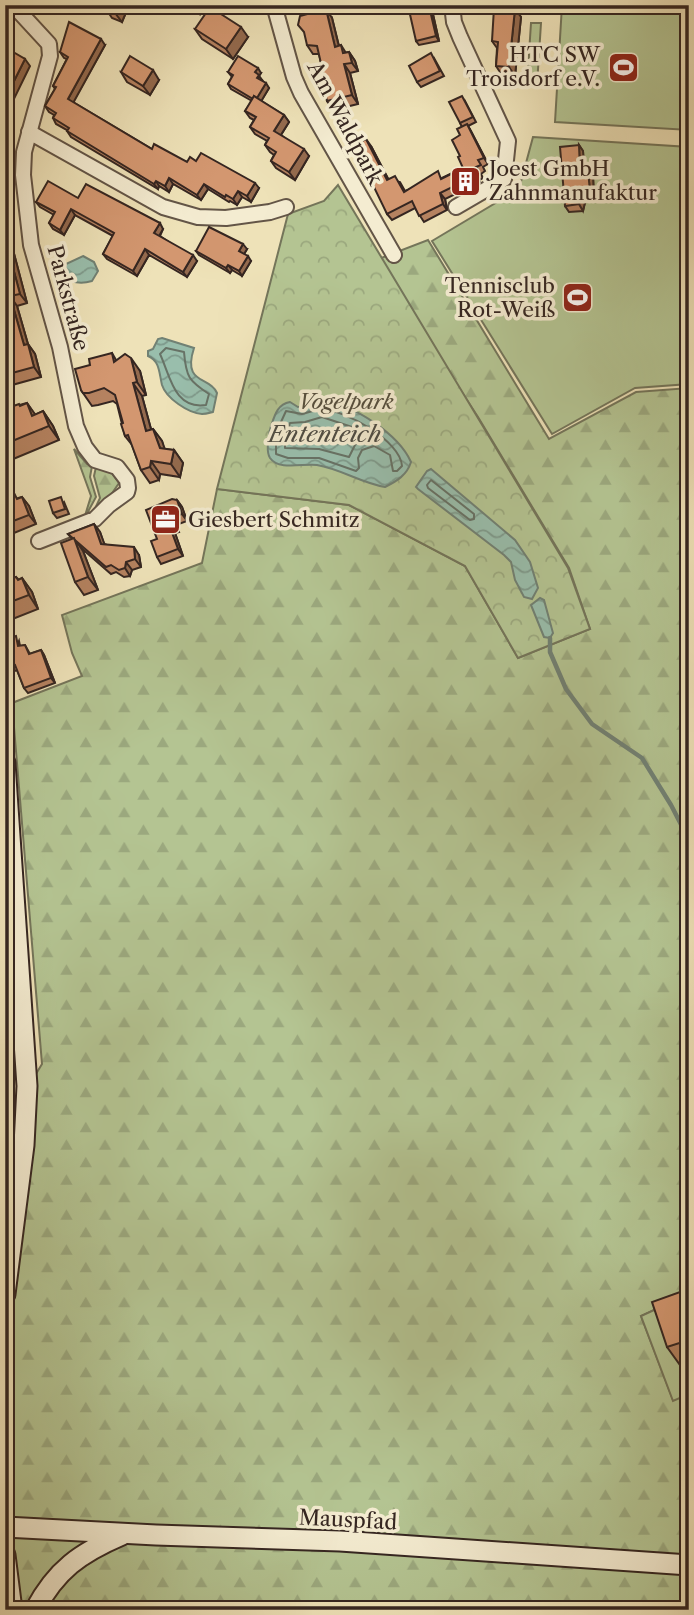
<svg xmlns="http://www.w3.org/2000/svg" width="694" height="1615" viewBox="0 0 694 1615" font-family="'Libre Caslon Text',serif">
  <defs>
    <pattern id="forest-firs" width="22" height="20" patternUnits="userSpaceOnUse" patternTransform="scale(1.75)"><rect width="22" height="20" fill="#b4c492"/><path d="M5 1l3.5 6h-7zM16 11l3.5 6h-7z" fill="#9ba87e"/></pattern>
    <pattern id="park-crowns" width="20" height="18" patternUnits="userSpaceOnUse" patternTransform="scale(1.75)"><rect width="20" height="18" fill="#b4c492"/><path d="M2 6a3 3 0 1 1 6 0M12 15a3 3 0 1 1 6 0" fill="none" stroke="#9ba87e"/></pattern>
    <pattern id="water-waves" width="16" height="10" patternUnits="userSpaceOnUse" patternTransform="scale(1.75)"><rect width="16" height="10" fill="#99beac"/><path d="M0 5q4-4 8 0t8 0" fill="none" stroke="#7e9a8c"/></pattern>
  </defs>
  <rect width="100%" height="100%" fill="#eee2b8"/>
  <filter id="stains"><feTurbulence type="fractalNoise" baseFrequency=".00286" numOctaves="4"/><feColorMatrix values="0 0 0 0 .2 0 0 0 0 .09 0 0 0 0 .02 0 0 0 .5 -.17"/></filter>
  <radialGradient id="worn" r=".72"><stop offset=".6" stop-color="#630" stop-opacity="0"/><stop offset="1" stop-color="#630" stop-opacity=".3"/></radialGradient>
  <!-- forest -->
  <g fill="url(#forest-firs)" stroke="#74755a" stroke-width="2">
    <path d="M428,240L549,439L636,392L689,388V1294L641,1316L673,1400L689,1394V1610H5V1140L14,1110L42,1064L12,703L82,676L72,653L62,615L202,563L217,489L349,505L465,566L518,658L590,629L569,568L478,417L376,260Z"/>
    <path d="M74,449L87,464L92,466L90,477L96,497L84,519L91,496Z"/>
    <path d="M96,467L112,473L119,483L106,502L92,515L100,498L94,476Z"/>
  </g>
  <!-- park -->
  <path fill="url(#park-crowns)" stroke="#74755a" stroke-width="2" d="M338,185L568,568L590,629L518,658L465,566L349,505L217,489L288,214L324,201Z"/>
  <!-- pitch -->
  <g fill="#b4c492" stroke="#74755a" stroke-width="2">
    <path d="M562,5L689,12V130L555,122Z"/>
    <path d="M531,23H541L537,85L527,84Z"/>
    <path d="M533,137L689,147V384L635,388L552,434L432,241L519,189Z"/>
    <path d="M689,1294V1394L673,1401L641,1316Z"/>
  </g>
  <!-- water -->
  <g fill="url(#water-waves)" stroke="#718174" stroke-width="2">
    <path d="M83,256L94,262L98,271L92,281C79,285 58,282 66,264Z"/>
    <path d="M162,338L194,348C182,385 210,376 217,393L213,412C209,413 206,414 202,414C188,413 166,398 162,385C159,373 160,361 148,356V351L153,349L158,339Z"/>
    <path d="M290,402L298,407C307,406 315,401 324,402C354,404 399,435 411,462C407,475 397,481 385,487C361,483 341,469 317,465C304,463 279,471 270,458C265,450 269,434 271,426C275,414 278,404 290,402Z"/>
    <path d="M431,469L515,540L530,562L538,588L532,599L524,597L515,580L511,562L504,555L418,489L416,487L427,471Z"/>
    <path d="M540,598L544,600L553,633L550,638L544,637L531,605Z"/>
  </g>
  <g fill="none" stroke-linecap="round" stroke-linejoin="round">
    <!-- shore -->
    <g stroke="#677266" stroke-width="2">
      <path d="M166,348L184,352C186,377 189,381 209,394L206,405C174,410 170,375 160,354Z"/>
      <path d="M320,409C344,409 401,441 402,466L397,471H393L390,455L374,446L362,450L358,458L359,468L356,471L319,458H288L276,454V433L286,411L302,414Z"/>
      <path d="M322,417L352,427L363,434V438L355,445L349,457L319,449L285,448V435L290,423L305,422Z"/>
      <path d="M324,428L344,435L345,440L341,444L308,437L310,432Z"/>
      <path d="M431,480L474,514V519L470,520L428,488L427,485Z"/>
    </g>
    <!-- stream -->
    <path stroke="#718174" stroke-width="4.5" d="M550,638V652L566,689L592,724L642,758L671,805L689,840"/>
    <defs>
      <path id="lane" d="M5,968L19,967"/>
      <g id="street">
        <path d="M13,5L49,44L50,56L24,152L23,175L31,245L60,347L76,426L85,447L95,460L117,467L127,480L128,488L127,492L109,505L95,519L39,541"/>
        <path d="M274,5L294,77L301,93L394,255"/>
        <path d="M452,5L454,22L460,37L508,141L504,179L456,207"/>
        <path d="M29,132L163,207L198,217L226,218L270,212L286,207"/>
      </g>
      <g id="secondary">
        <path d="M5,763L27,1086L24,1145L5,1294"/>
        <path d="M5,1527L156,1535L340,1541L689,1565"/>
        <path d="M5,1555L12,1610"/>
        <path d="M35,1610C56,1570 80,1553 122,1535"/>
      </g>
    </defs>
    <!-- lane casing -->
    <use href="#lane" stroke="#635547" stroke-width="10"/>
    <!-- street casing -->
    <use href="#street" stroke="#635547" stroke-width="18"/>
    <!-- secondary casing -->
    <use href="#secondary" stroke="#352621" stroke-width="23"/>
    <!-- lane -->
    <use href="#lane" stroke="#f4ecd1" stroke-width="7"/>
    <!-- street -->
    <use href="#street" stroke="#f4ecd1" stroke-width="14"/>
    <!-- secondary -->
    <use href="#secondary" stroke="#f4ecd1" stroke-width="19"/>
  </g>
  <!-- wall -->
  <g fill="#b58260" stroke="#352621" stroke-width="2">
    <path d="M98,5H124L127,10L122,22L112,18L106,9Z"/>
    <path d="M185,5H204L200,14L188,10Z"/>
    <path d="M429,6L432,10L439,41L419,45L416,41Z"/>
    <path d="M515,9L521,17L515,76L502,75L496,66L497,48L492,41Z"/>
    <path d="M332,18L339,46L341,45L346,53L349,52L355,61L358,71L350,73L358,104L333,110L327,101L323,72L319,54H313L307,45Z"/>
    <path d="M195,29L248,37L233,59L202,39Z"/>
    <path d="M105,45L73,102L152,149L187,162L196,161L259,188L251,202L242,197L237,205L230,201L229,202L208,189L201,200L173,184L169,192L159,186L158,189L71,137L67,131V130L56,124L53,118L54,115L49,112L45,106L55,89L53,86L67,59L64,58L60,52Z"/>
    <path d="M434,58L444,76L421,87L417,82Z"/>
    <path d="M121,72L159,80L150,95L127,82Z"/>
    <path d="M228,72L261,73L259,76L262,80L269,88L261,101L284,115L289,122L281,135L309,156L295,180L276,168L271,161L274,155L270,152L265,145L267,141L255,134L250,127L254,120L250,118L245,111L252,101L231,89L228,84L232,77Z"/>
    <path d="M465,101L476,122L468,126L488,164L483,167L485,171L481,174L483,178L479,180L480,182L445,199L447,210L424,222L415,208L392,220L387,214L371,146L388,179L400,182L405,191L442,178L463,168L460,156V135L462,127L460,123Z"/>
    <path d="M579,145L583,151L584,171L588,170L593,176L594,198H586L583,211L569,212L565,206Z"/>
    <path d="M78,198L163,229L160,236L197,261L187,277L149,255L137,276L107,259L103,254L113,236L75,215L64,235L53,229L49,223L54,215L40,207L36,202Z"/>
    <path d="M5,202L7,227L27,303L17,306L28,344L35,354L41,377L12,385L5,375Z"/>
    <path d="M247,249L244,254L251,261L242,276L232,270L230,273L199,255L196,251Z"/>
    <path d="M112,353L116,360L140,371L146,395L142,396L151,429H153L162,441L164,449L174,450L183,463L180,477L160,474L159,480L150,483L141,470L132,445L125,436L117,404L113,401L98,405L92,406L81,390L90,365Z"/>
    <path d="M27,403L35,415L43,411L53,426L59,440L6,462L5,461V409Z"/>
    <path d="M22,497L29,506L36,524L14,533L8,523L18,498Z"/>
    <path d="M177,500L182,507L187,521L176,525L179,532L175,533L183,556L161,564L157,557Z"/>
    <path d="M64,502L69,514L57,518L53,513Z"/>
    <path d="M94,524L100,532L104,544L139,555L141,567L132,570L130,576L124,577L116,572L111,574L80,547L83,551L98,590L84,595L75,582L72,539L68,534Z"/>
    <path d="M5,563L11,570L14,578L16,577L19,580L22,578L32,592L38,609L5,622Z"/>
    <path d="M19,641L20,646L25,645L30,654L41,650L44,655L55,683L28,693L24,688L17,670L12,672L8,667Z"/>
    <path d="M689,1305V1362L680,1365L667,1347Z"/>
  </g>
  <!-- shaded-wall -->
  <g fill="#946a4e" stroke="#352621" stroke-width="2">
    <path d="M119,5H124L127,10L122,22L115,13Z"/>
    <path d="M198,5H204L200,14L197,9Z"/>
    <path d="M429,6L432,10L439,41L436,36Z"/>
    <path d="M326,9L332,18L341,55L335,47Z"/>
    <path d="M515,9L521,17L515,76L509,67Z"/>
    <path d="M241,27L248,37L233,59L226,49Z"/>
    <path d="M101,39L105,45L72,105L68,99Z"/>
    <path d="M349,52L355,61L358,71L352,63Z"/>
    <path d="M25,59L30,66L10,107L5,99Z"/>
    <path d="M344,64L350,73L358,104L352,95Z"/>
    <path d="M258,68L261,73L259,76L262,80L260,82L255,72Z"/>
    <path d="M153,70L159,80L150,95L143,86Z"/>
    <path d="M266,83L269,88L259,105L255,100Z"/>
    <path d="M284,115L289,122L279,138L274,131Z"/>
    <path d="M467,124L471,131L488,164L484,158Z"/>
    <path d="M366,139L371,146L392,186L387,180Z"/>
    <path d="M579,145L583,151L585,177L580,171Z"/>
    <path d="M304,149L309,156L295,180L289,172Z"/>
    <path d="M588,170L593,176L594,198L590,192Z"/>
    <path d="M169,178L173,184L169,192L165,186Z"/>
    <path d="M156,181L159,186L158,189L154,184Z"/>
    <path d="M255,183L259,188L251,202L247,196Z"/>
    <path d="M204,184L208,189L201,200L197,195Z"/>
    <path d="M238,191L242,197L237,205L233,199Z"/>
    <path d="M582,192L586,198L583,211L579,204Z"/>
    <path d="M440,193L445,199L447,210L443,204Z"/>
    <path d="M5,202L7,227L27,303L20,294L5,238Z"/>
    <path d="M71,209L75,215L64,235L60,230Z"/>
    <path d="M160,223L163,229L158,238L154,233Z"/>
    <path d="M243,244L247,249L243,256L239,251Z"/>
    <path d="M145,249L149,255L137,276L133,271Z"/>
    <path d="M193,255L197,261L187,277L183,272Z"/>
    <path d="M248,256L251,261L242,276L239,271Z"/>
    <path d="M228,265L232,270L230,273L226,268Z"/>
    <path d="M10,296L17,306L31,355L24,345Z"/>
    <path d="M28,344L35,354L41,377L34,367Z"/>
    <path d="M131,358L140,371L146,395L137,382Z"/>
    <path d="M133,383L142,396L155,444L146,431Z"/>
    <path d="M27,403L37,417L42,430L32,416Z"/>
    <path d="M43,411L53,426L59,440L49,426Z"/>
    <path d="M153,429L162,441L169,461L160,448Z"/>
    <path d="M174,450L183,463L180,477L171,464Z"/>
    <path d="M151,461L160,474L159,480L150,467Z"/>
    <path d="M22,497L29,506L36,524L29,515Z"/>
    <path d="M177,500L182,507L187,521L182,514Z"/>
    <path d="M94,524L100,532L107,551L101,544Z"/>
    <path d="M170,527L175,533L183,556L178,549Z"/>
    <path d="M74,538L83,551L98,590L88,577Z"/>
    <path d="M134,547L139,555L141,567L135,559Z"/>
    <path d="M126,562L132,570L130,576L125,568Z"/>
    <path d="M5,563L11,570L20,593L10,579L5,567Z"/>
    <path d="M22,578L32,592L38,609L29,595Z"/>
    <path d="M41,650L44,655L55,683L51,678Z"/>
    <path d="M680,1292L689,1305V1318Z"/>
  </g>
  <!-- building -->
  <g fill="#d39770" stroke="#352621" stroke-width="2">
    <path d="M107,5H119L115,13L106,9Z"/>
    <path d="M186,5H198L197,9Z"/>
    <path d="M429,6L436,36L416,41L409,10Z"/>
    <path d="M210,7L241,27L226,49L195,29Z"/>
    <path d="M494,8L515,9L509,67L496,66L498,42L492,41Z"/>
    <path d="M326,9L335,47L341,45L343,53L349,52L352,63L344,64L352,95L327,101L320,73L323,72L317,46L307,45L304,32L298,25L300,16Z"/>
    <path d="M69,22L101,39L68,99L152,149L154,144L187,162L190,157L196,161L201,153L255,183L247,196L238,191L233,199L226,195L225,197L204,184L197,195L169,178L165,186L156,181L154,184L67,131L69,128L53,118L56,113L45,106L56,87L53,86L68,57L60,52Z"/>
    <path d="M8,49L25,59L5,99V71L7,67L5,66V52L6,53Z"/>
    <path d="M431,53L440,71L417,82L409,66Z"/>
    <path d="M130,56L153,70L143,86L121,72Z"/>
    <path d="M238,56L258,68L255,72L259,75L257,78L266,83L257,98L254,96L253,99L228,84L233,75L228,72Z"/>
    <path d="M254,96L284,115L274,131L304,149L289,172L271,161L276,152L265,145L269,138L250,127L256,117L245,111Z"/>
    <path d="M462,96L473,117L460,123L449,102Z"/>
    <path d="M467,124L484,158L478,160L481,165L476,167L479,172L474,174L475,176L440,193L443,204L419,216L412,201L387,214L354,146L366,139L387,180L395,176L404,192L438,171L441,179L463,168L458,157L460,156L452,140L460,135L457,129Z"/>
    <path d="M579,145L580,171L588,170L590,192H582L579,204L565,206L560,147Z"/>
    <path d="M48,181L78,198L86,184L160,223L154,233L193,255L183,272L145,249L133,271L103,254L114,233L71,209L60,230L49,223L55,212L36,202Z"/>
    <path d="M209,227L243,244L239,251L248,256L239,271L228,265L226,268L196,251Z"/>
    <path d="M5,238L20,294L10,296L24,345L28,344L34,367L5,375Z"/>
    <path d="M112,353L114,362L125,354L131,358L137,382L133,383L146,431L153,429L160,448L174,450L171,464L151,461L150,467L141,470L128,435L125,436L121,424L123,423L115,395L104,388L89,393H83L81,390L75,369L90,365L89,359Z"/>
    <path d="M27,403L32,416L43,411L49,426L5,444V409L19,404L20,406Z"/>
    <path d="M12,489L17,499L22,497L29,515L8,523L5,518V492Z"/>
    <path d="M61,497L65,509L53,513L49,501Z"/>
    <path d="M172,499L177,500L182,514L171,518L174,525L170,527L178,549L157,557L151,541L157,539L146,510Z"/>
    <path d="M94,524L101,544L134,547L135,559L126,562L125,568L119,570L111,565L106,567L68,534Z"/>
    <path d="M74,538L88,577L75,582L61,543Z"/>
    <path d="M5,567L10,579L16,577L18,580L22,578L29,595L5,604Z"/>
    <path d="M16,636L18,646L25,645L29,654L41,650L51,678L24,688L15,665L8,667L5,659V639Z"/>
    <path d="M680,1292L689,1318V1340L667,1347L652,1302Z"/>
  </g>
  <!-- icons -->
  <defs>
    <symbol id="stadium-square" viewBox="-11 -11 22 22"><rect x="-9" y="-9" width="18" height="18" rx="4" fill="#8f2418" stroke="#f4ecd1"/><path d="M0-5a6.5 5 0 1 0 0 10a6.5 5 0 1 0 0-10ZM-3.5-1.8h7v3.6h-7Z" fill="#fff"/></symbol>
    <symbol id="building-square" viewBox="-11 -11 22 22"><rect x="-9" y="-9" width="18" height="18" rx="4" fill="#8f2418" stroke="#f4ecd1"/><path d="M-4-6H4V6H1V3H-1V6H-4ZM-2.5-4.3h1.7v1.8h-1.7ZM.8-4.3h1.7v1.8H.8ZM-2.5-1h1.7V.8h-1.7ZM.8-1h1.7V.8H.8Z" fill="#fff"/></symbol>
    <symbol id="office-square" viewBox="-11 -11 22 22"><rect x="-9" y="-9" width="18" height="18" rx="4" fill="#8f2418" stroke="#f4ecd1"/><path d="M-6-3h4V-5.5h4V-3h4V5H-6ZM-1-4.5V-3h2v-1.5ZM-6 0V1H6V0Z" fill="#fff"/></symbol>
  </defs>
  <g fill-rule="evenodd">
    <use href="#stadium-square" x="606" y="50" width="35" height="35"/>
    <use href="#building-square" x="448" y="164" width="35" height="35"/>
    <use href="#stadium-square" x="560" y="280" width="35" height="35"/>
    <use href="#office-square" x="148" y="502" width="35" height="35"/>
  </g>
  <g text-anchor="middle" stroke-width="7" stroke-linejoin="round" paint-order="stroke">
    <!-- poi labels -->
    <g font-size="21" fill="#352621" stroke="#f4ecd1" text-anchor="end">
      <text x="600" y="62">HTC SW<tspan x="600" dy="24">Troisdorf e.V.</tspan></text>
      <text x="489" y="176" text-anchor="start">Joest GmbH<tspan x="489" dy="24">Zahnmanufaktur</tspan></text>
      <text x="555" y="293">Tennisclub<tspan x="555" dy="24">Rot-Weiß</tspan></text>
      <text x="188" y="527" text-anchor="start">Giesbert Schmitz</text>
    </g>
    <!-- street labels -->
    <g font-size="21" fill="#352621" stroke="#f4ecd1">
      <text transform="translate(345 123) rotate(62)" y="7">Am Waldpark</text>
      <text transform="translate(68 298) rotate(75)" y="7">Parkstraße</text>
      <text transform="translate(348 1520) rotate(3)" y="7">Mauspfad</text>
    </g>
    <!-- park labels -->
    <g font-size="21" font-style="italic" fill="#554e3d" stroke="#f4ecd1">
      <text x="346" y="409">Vogelpark</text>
    </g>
    <!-- water labels -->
    <g font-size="23" font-style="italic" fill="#4e4c44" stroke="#f4ecd1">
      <text x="325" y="442">Ententeich</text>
    </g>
  </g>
  <!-- margin -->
  <rect width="694" height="1615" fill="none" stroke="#eee2b8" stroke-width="28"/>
  <rect x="7" y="7" width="680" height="1601" fill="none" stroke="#352621" stroke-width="3.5"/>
  <rect x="14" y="14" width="666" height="1587" fill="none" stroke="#352621" stroke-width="2"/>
  <rect width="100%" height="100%" filter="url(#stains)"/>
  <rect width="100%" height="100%" fill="url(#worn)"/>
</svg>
